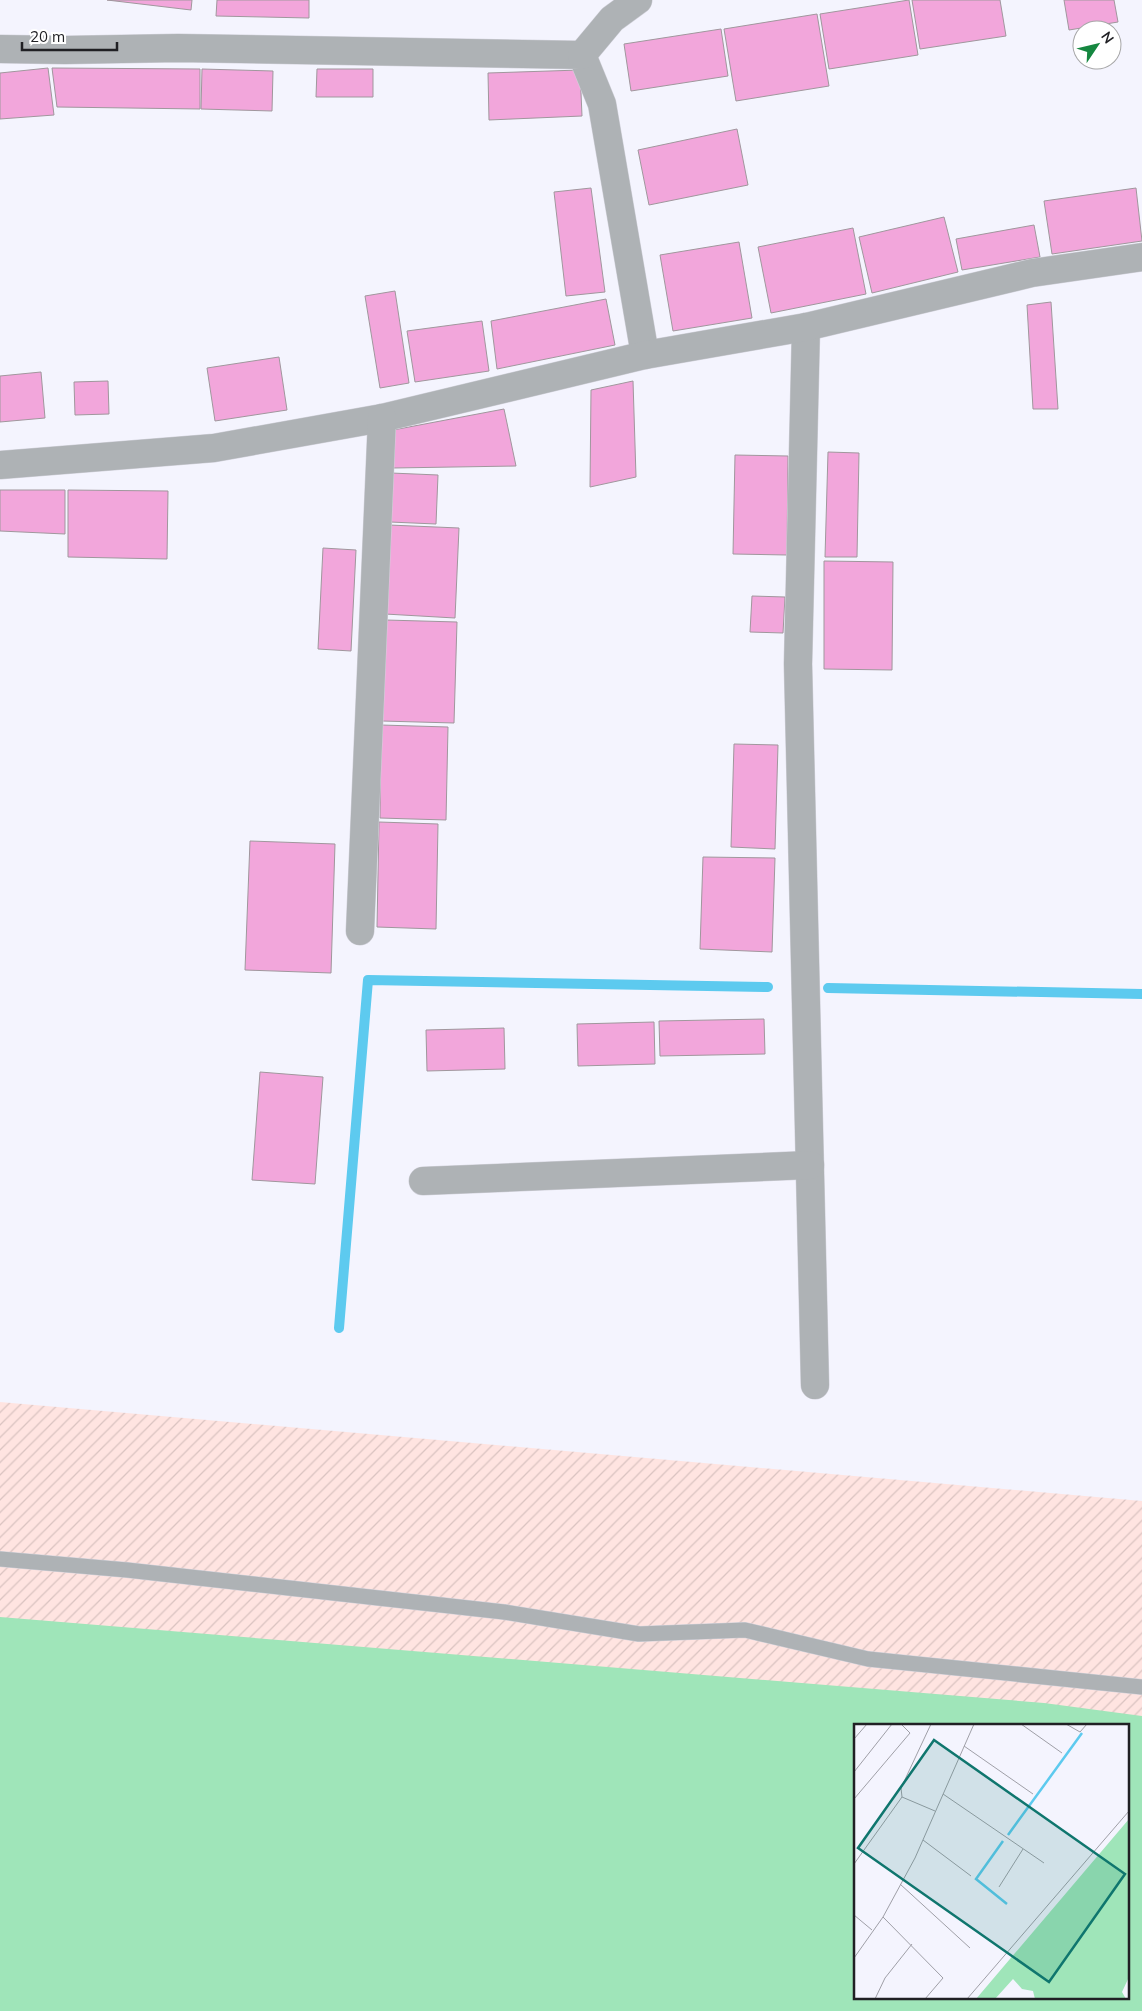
<svg xmlns="http://www.w3.org/2000/svg" width="1142" height="2011" viewBox="0 0 1142 2011" font-family="Mulish,sans-serif">
  <defs>
    <pattern id="industrial-furrows" width="10" height="10" patternUnits="userSpaceOnUse" patternTransform="scale(1.25)"><rect width="10" height="10" fill="#ffe4e1"/><path d="M-1 1l2-2M0 10L10 0M9 11l2-2" fill="none" stroke="#dac3c1"/></pattern>
  </defs>
  <rect width="100%" height="100%" fill="#f4f4fe"/>
  <!-- industrial -->
  <path fill="url(#industrial-furrows)" fill-rule="evenodd" d="M0,1402L1142,1501V2011H0ZM856,1725H1128V1997H856Z"/>
  <!-- green -->
  <path fill="#9fe5b9" fill-rule="evenodd" d="M0,1617L1044,1703L1142,1716V2011H0ZM856,1725H1128V1997H856Z"/>
  <g fill="none" stroke-linecap="round" stroke-linejoin="round">
    <!-- stream -->
    <g stroke="#5dcaef" stroke-width="10">
      <path d="M828,988L1142,994"/>
      <path d="M339,1328L368,980L768,987"/>
    </g>
  </g>
  <!-- building -->
  <g fill="#f2a6db" stroke="#a0979d">
    <path d="M107,0H192L191,10Z"/>
    <path d="M217,0H309V18L216,16Z"/>
    <path d="M909,0L918,55L829,69L820,14Z"/>
    <path d="M912,0H1000L1006,36L920,49Z"/>
    <path d="M1064,0H1114L1118,22L1069,30Z"/>
    <path d="M817,14L829,86L736,101L724,29Z"/>
    <path d="M721,29L728,76L631,91L624,44Z"/>
    <path d="M48,68L54,115L0,119V73Z"/>
    <path d="M52,68L200,69V109L57,107Z"/>
    <path d="M202,69L273,71L272,111L201,109Z"/>
    <path d="M317,69H373V97H316Z"/>
    <path d="M580,70L582,116L489,120L488,73Z"/>
    <path d="M737,129L748,185L649,205L638,150Z"/>
    <path d="M591,188L605,292L566,296L554,192Z"/>
    <path d="M1136,188L1142,241L1052,254L1044,201Z"/>
    <path d="M944,217L958,272L872,293L859,237Z"/>
    <path d="M1034,225L1040,257L962,270L956,239Z"/>
    <path d="M853,228L866,294L771,313L758,247Z"/>
    <path d="M739,242L752,318L673,331L660,255Z"/>
    <path d="M395,291L409,383L380,388L365,296Z"/>
    <path d="M606,299L615,345L497,369L491,321Z"/>
    <path d="M1051,302L1058,409H1033L1027,305Z"/>
    <path d="M482,321L489,371L415,382L407,331Z"/>
    <path d="M279,357L287,410L215,421L207,368Z"/>
    <path d="M41,372L45,418L0,422V376Z"/>
    <path d="M108,381L109,414L75,415L74,382Z"/>
    <path d="M633,381L636,477L590,487L591,390Z"/>
    <path d="M504,409L516,466L393,468V430Z"/>
    <path d="M828,452L859,453L857,557H825Z"/>
    <path d="M735,455L788,456L787,555L733,554Z"/>
    <path d="M391,473L438,475L436,524L390,522Z"/>
    <path d="M0,490H65V534L0,531Z"/>
    <path d="M68,490L168,491L167,559L68,557Z"/>
    <path d="M389,525L459,528L455,618L385,614Z"/>
    <path d="M323,548L356,550L351,651L318,649Z"/>
    <path d="M824,561L893,562L892,670L824,669Z"/>
    <path d="M752,596L785,597L783,633L750,632Z"/>
    <path d="M386,620L457,622L454,723L382,721Z"/>
    <path d="M381,725L448,727L446,820L380,818Z"/>
    <path d="M734,744L778,745L775,849L731,847Z"/>
    <path d="M379,822L438,824L436,929L377,927Z"/>
    <path d="M250,841L335,844L331,973L245,970Z"/>
    <path d="M703,857L775,858L772,952L700,949Z"/>
    <path d="M764,1019L765,1054L660,1056L659,1021Z"/>
    <path d="M654,1022L655,1064L578,1066L577,1024Z"/>
    <path d="M504,1028L505,1069L427,1071L426,1030Z"/>
    <path d="M260,1072L323,1077L315,1184L252,1180Z"/>
  </g>
  <g fill="none" stroke-linecap="round" stroke-linejoin="round">
    <defs>
      <path id="lane" d="M0,1559L127,1570L504,1612L639,1634L745,1630L868,1659L1142,1687"/>
      <g id="street">
        <path d="M0,49L65,50L178,48L582,55L602,104L645,355"/>
        <path d="M582,55L612,19L638,0"/>
        <path d="M806,327L798,664L815,1385"/>
        <path d="M0,465L214,448L382,418L645,355L806,327L1032,273L1142,257"/>
        <path d="M360,931L382,418"/>
        <path d="M423,1181L810,1165"/>
      </g>
    </defs>
    <!-- lane casing -->
    <use href="#lane" stroke="#d2d2db" stroke-width="16"/>
    <!-- street casing -->
    <use href="#street" stroke="#d2d2db" stroke-width="29"/>
    <!-- lane -->
    <use href="#lane" stroke="#aeb2b5" stroke-width="15"/>
    <!-- street -->
    <use href="#street" stroke="#aeb2b5" stroke-width="28"/>
  </g>
  <!-- overview -->
  <g transform="translate(854 1724)">
    <rect width="275" height="275" fill="#f4f4fe"/>
    <path d="M275,95V253L268,268L272,275H181L179,267L168,265L159,255L141,275H122Z" fill="#9fe5b9"/>
    <path fill="none" stroke="#5dcaef" stroke-width="2.5" d="M154,111L228,9M149,117L122,155L153,180"/>
    <path fill="none" stroke="#9f9fa7" stroke-width="1" d="M167,0L208,29M212,0L226,8L233,0M0,15L13,0M110,22L179,70M0,48L38,0M89,70L190,139M48,73L47,64L77,0M0,75L56,9L47,0M69,116L117,152M0,140L48,73L81,87M46,160L116,224M145,163L169,125M0,191L18,206M29,193L89,254L71,275M0,234L29,193L61,134L120,0M21,275L31,254L58,220M113,275L275,87"/>
    <path fill="#0f766e" fill-opacity="0.15" stroke="#0f766e" stroke-width="2.5" d="M80,16L271,150L195,258L4,124Z"/>
    <rect width="275" height="275" fill="none" stroke="#202024" stroke-width="2.5"/>
  </g>
  <!-- north arrow -->
  <g transform="translate(1097 45) rotate(55)"><circle r="24" fill="#ffffff" stroke="#a6a6a7"/>
  <path d="M0-4L9 19L0 12L-9 19Z" fill="#158740"/>
  <text y="-8" font-size="14" font-weight="bold" text-anchor="middle" fill="#202024">N</text>
  </g>
  <!-- scale -->
  <path d="M22 42v8h95v-8" fill="none" stroke="#202024" stroke-width="2.5"/>
  <text x="30" y="42" font-size="15" fill="#202024" stroke="#ffffff" stroke-width="4" paint-order="stroke">20 m</text>
</svg>
